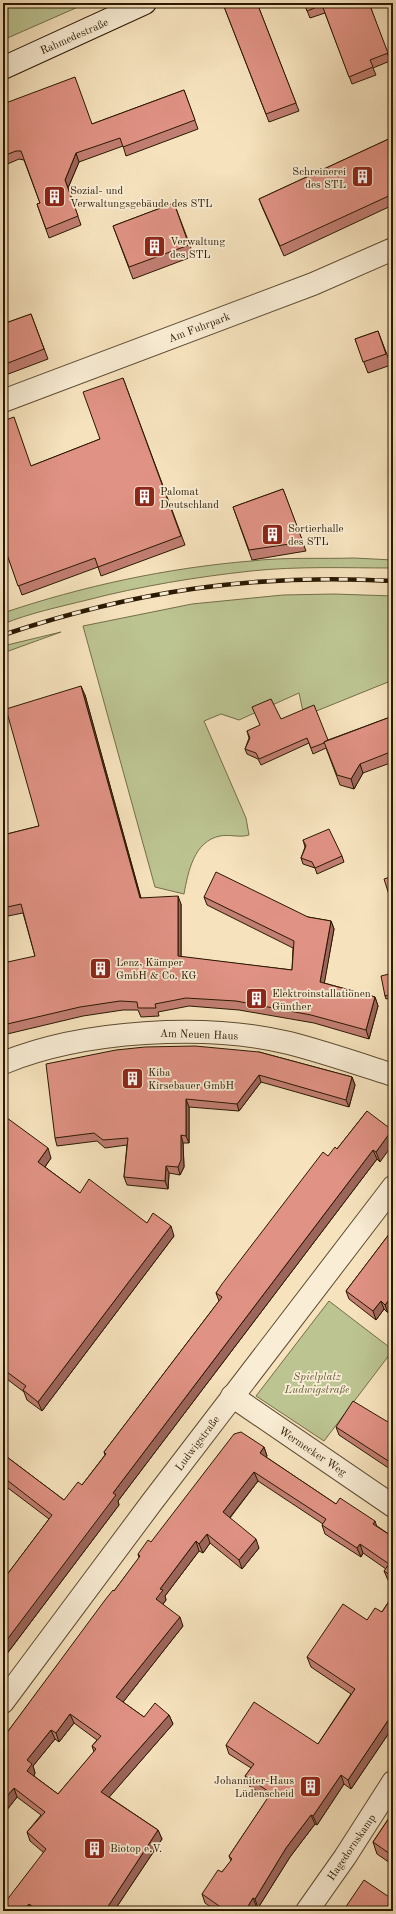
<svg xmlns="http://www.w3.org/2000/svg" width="396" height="1914" viewBox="0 0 396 1914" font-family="'Old Standard TT',serif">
  <rect width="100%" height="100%" fill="#f6e3be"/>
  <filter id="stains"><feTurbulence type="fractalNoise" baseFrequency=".005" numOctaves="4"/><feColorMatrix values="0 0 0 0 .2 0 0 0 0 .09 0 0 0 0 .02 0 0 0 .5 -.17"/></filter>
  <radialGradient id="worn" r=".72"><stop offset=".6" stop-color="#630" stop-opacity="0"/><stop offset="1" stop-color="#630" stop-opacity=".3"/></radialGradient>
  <!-- green -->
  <g fill="#bcc492" stroke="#736e49">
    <path d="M3,3H87L3,40Z"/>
    <path d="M354,558L393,560V568C346,568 298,566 251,571C196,577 141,586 87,600C59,607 30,613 3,624V613C83,586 167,568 251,561C285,557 320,559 354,558Z"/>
    <path d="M334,594L393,596V680L304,716L299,693L239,720L221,714L204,721L246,818L249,835C240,838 230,834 220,836C194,841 188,872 184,894L155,887L83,626L192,604L283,595Z"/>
    <path d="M61,632L3,653V646Z"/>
    <path d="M329,1301L393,1350L324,1441L256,1396Z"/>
  </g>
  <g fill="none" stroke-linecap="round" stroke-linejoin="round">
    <defs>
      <g id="street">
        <path d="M3,401L313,284L393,249"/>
        <path d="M3,1063C83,1030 206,1023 289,1043C324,1052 359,1064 393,1075"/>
        <path d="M232,1396L393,1506"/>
        <path d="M3,1702L152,1502L393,1187"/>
        <path d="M307,1911L345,1857L393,1782"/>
      </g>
      <path id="secondary" d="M3,68L145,3"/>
    </defs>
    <!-- street casing -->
    <use href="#street" stroke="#5d4b30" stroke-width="24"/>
    <!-- secondary casing -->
    <use href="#secondary" stroke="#2a1800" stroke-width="24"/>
    <!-- street -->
    <use href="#street" stroke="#f9edd5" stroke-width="22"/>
    <!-- secondary -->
    <use href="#secondary" stroke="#f9edd5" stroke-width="22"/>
    <defs>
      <path id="rail" d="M3,635C134,591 255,573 393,581"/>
    </defs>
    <!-- rail casing -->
    <use href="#rail" stroke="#2a1800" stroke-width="4.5"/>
    <!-- rail -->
    <use href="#rail" stroke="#f9edd5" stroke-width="3" stroke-dasharray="9" stroke-linecap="butt"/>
  </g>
  <!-- wall -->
  <g fill="#c17e72" stroke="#2a1800" fill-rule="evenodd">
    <path d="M257,3L299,111L269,122L223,4Z"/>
    <path d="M304,3H369L390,61L373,68L376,75L352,84L325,13L310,18Z"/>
    <path d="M184,90L198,129L126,156L123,146L79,162L68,188L81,225L49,238L37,204L40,203L24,160L19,159L3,166V104L92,124Z"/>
    <path d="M393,137V205L284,256L263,209L259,199Z"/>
    <path d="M174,203L194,256L133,279L113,226Z"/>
    <path d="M31,314L48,359L3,376V324Z"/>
    <path d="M378,331L391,365L368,373L355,339Z"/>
    <path d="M123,378L185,545L101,576L98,567L22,595L3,543L31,466L100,439Z"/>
    <path d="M283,489L306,551L252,560L233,507Z"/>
    <path d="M85,695L141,898L181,904V957L292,970L293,948L207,905L204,897L308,917L331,921L334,929L324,983L375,997L378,1006L369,1039L314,1023L239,1010L189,1006L158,1012L159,1016L141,1017L138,1010H123L83,1016L3,1035V981L35,956L23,913L3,917V835L39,826Z"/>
    <path d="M393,716V762L363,773L354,789L340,785L326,748L313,754L309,743L261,765L258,759L247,754L245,749L249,738L247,731L281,719L328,740Z"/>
    <path d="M303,840L342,856L344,862L317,874L315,868L303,864L301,858L305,847Z"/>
    <path d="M393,973V997L386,999L385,996Z"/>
    <path d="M259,1052L352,1077L355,1085L349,1107L261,1082L239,1111L189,1107V1143H183L184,1167L180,1175L169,1173L168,1189L127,1185L124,1177L127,1145L105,1148L97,1141L57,1146L55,1138Z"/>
    <path d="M367,1111L380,1162L377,1159L118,1501L119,1505L3,1659V1580L49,1519L4,1485L3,1487V1454L64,1500L82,1485L105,1455L104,1452L219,1301L216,1293L328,1156L337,1149Z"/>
    <path d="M3,1115L51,1158L45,1167L80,1193L147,1223L174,1236L42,1411L27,1400L24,1392L3,1376Z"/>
    <path d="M393,1229L388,1313L384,1309L376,1320L349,1299L346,1291Z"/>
    <path d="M393,1425V1471L339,1435L336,1427Z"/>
    <path d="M264,1447L267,1456L266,1457L336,1504L377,1526L393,1537V1584L388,1580L384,1571L386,1569L363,1553L361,1557L325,1534L322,1525L323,1524L258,1481L230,1518L259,1548L242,1569L210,1543L203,1553L199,1551L165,1596L166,1600L163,1604L183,1626L123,1702L144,1717L169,1715L173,1724L109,1797L158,1830L162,1839L114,1911H3L44,1853L30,1841L27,1832L41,1815L17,1797L3,1815V1738L139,1558L138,1554ZM74,1723L97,1740L92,1746L94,1752L58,1794L34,1776L35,1773L33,1766L55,1739L59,1742Z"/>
    <path d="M393,1595V1727L351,1789L344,1784L317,1825L315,1824L290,1857L258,1908H257L254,1911H216L205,1903L202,1894L222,1872L231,1861L229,1856L268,1798L249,1786L245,1776L251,1768L229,1754L226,1745L318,1744L351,1694L311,1667L307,1657L367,1620L382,1612Z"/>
    <path d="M393,1812V1865L377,1854L373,1842Z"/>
  </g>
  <!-- shaded-wall -->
  <g fill="#9d665c" stroke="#2a1800">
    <path d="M76,153L79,162L68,188L65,180Z"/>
    <path d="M81,686L85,695L143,906L140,898Z"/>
    <path d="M360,764L363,773L354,789L351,779Z"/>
    <path d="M178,896L181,904V965L178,956Z"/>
    <path d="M331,921L334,929L323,991L320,982Z"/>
    <path d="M375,997L378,1006L369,1039L366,1030Z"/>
    <path d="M259,1075L261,1082L239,1111L237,1104Z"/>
    <path d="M352,1077L355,1085L349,1107L346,1100Z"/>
    <path d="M186,1099L189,1107V1143L186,1136Z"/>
    <path d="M392,1130L393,1133V1144L380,1162L376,1152Z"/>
    <path d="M181,1135L183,1143L184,1167L180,1175L178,1167Z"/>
    <path d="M48,1148L51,1158L42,1171L38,1162Z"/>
    <path d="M373,1150L377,1159L118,1501L119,1505L3,1659V1645L113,1493Z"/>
    <path d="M166,1166L169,1173L168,1189L165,1181Z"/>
    <path d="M171,1226L174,1236L42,1411L38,1402Z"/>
    <path d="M393,1295V1307L388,1313L385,1305Z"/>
    <path d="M381,1301L384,1309L376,1320L373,1311Z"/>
    <path d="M264,1447L267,1456L263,1462L260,1453Z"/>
    <path d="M254,1472L258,1481L227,1521L223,1512Z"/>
    <path d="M375,1521L378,1530L373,1524Z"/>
    <path d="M207,1534L210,1543L203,1553L199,1544Z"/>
    <path d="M256,1539L259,1548L242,1569L239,1560Z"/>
    <path d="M196,1541L199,1551L165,1596L166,1600L160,1608L156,1599L160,1589Z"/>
    <path d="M360,1544L363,1553L361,1557L357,1548Z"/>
    <path d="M180,1617L183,1626L120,1706L116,1697Z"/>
    <path d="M393,1713V1727L351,1789L348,1780Z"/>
    <path d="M70,1714L74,1723L59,1742L56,1733Z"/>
    <path d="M169,1715L173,1724L105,1802L101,1792Z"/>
    <path d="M51,1730L55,1739L33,1766L35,1773L31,1780L27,1771V1760Z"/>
    <path d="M341,1775L344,1784L317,1825L313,1816Z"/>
    <path d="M14,1788L17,1797L3,1815V1801Z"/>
    <path d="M311,1815L315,1824L290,1857L258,1908L255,1899L286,1848Z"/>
    <path d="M158,1830L162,1839L114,1911H105Z"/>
    <path d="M253,1898L257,1908L254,1911H245Z"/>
    <path d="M392,1899L393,1901V1911H387L386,1909Z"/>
    <path d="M29,1904L31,1911H23Z"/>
  </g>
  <!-- building -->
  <g fill="#e09284" stroke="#2a1800" fill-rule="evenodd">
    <path d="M226,3H257L296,103L266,114L223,4Z"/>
    <path d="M304,3H369L388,53L370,60L373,67L349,77L322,5L307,11Z"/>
    <path d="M75,77L92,124L184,90L195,120L123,147L120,138L76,153L65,180L78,216L46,229L37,204L40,203L21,151H16L3,156V104Z"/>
    <path d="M393,137V194L280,246L259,199Z"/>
    <path d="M174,203L189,245L129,267L113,226Z"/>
    <path d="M31,314L44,349L3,365V324Z"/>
    <path d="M378,331L386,354L363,362L355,339Z"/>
    <path d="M123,378L181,536L98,567L95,558L18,586L3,543V421L14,417L31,466L100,439L83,392Z"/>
    <path d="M283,489L303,542L249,550L233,507Z"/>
    <path d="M81,686L140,898L178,896V956L292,970L294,941L204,897L216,872L308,917L331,921L320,982L375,997L366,1030L311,1015L236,1001L186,998L155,1004L156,1008H138L137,1002L120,1001L80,1007L3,1025V981H4L3,978V963L35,956L21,904L3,908V835L39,826L6,709Z"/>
    <path d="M271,699L281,719L314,705L328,740L324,742V743L311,748L307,738L259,759L256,753L245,749L250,738L247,731L260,725L252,707Z"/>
    <path d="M393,716V751L360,764L351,779L337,775L324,742Z"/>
    <path d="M329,829L342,856L315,868L312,862L301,858L306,846L303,840Z"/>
    <path d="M393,876V901H391L384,879Z"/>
    <path d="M393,973V994L385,996L381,976Z"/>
    <path d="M195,1046L259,1052L352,1077L346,1100L259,1075L237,1104L186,1099V1136L181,1135V1160L178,1167L166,1166L165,1181L124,1177L128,1138L103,1140L94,1133L55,1138L46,1064L116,1050L145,1047Z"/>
    <path d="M367,1111L392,1130L376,1152L373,1150L113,1493L116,1495L3,1645V1580L52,1515L3,1477V1454L64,1500L78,1482L82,1485L106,1454L104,1452L222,1297L216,1293L222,1284L323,1152L328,1156L335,1147L337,1149Z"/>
    <path d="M3,1115L48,1148L38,1162L80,1193L89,1179L147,1223L153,1213L171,1226L38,1402L23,1390L26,1386L3,1369Z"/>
    <path d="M393,1229V1295L385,1305L381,1301L373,1311L346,1291Z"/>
    <path d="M353,1401L393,1425V1464L336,1427Z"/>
    <path d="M241,1432L264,1447L260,1453L336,1504L340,1498L375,1521L373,1524L393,1537V1577L384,1571L389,1564L360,1544L357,1548L322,1525L326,1519L254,1472L223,1512L256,1539L239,1560L207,1534L199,1544L196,1541L160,1589L163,1590L156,1599L180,1617L116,1697L144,1717L155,1703L169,1715L101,1792L158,1830L105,1911H39L29,1904L23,1911H3V1905L46,1849L27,1832L45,1812L14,1788L3,1801V1738L105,1600L113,1590L114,1591L140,1556L138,1554L148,1540L151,1542L234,1434ZM70,1714L101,1736L92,1746L96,1749L58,1794L27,1771L32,1764L27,1760L51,1730L56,1733Z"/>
    <path d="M393,1595V1713L348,1780L341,1775L313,1816L311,1815L286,1848L255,1899L253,1898L245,1911H224L225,1910L202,1894L218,1870L222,1872L232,1859L229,1856L271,1793L245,1776L254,1764L226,1745L254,1702L318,1744L355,1689L307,1657L343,1604L367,1620L375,1608L382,1612Z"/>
    <path d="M393,1812V1856L373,1842Z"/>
    <path d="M364,1880L392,1899L386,1909L390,1911H343Z"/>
    <path d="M152,1907L158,1911H149Z"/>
  </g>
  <!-- icons -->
  <defs>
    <symbol id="building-square" viewBox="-11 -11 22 22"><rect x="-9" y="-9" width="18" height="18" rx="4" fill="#8f2418" stroke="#f9edd5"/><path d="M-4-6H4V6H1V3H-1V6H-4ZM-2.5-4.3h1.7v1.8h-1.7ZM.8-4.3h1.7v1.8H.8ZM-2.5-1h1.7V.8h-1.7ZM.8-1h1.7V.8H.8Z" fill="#fff"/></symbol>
  </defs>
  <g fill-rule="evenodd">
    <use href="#building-square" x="350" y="164" width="25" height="25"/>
    <use href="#building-square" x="42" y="184" width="25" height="25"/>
    <use href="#building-square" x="142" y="234" width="25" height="25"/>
    <use href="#building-square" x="132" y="484" width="25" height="25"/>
    <use href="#building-square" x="260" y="522" width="25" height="25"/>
    <use href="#building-square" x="88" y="956" width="25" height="25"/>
    <use href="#building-square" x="244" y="986" width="25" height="25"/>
    <use href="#building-square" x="120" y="1066" width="25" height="25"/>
    <use href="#building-square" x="298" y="1774" width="25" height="25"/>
    <use href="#building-square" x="82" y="1836" width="25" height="25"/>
  </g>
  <g text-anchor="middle" stroke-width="3.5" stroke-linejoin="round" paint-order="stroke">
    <!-- street labels -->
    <g font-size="11" fill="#2a1800" stroke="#f9edd5">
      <text transform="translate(74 36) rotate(-24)" y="4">Rahmedestraße</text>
      <text transform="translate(199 327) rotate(-21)" y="4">Am Fuhrpark</text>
      <text transform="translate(199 1034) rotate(2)" y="4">Am Neuen Haus</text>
      <text transform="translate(197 1443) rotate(-53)" y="4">Ludwigstraße</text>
      <text transform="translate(313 1451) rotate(34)" y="4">Wermecker Weg</text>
      <text transform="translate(351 1847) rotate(-56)" y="4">Hagedornskamp</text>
    </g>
    <!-- poi labels -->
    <g font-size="11" fill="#2a1800" stroke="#f9edd5" text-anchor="start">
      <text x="346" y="175" text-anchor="end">Schreinerei<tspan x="346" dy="13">des STL</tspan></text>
      <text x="70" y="194">Sozial- und<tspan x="70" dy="13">Verwaltungsgebäude des STL</tspan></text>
      <text x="170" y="245">Verwaltung<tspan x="170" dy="13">des STL</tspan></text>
      <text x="160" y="495">Palomat<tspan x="160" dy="13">Deutschland</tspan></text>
      <text x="288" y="532">Sortierhalle<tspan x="288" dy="13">des STL</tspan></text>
      <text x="116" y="966">Lenz, Kämper<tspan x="116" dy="13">GmbH &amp; Co. KG</tspan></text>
      <text x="272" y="997">Elektroinstallationen<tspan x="272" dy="13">Günther</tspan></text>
      <text x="148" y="1076">Kiba<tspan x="148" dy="13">Kirsebauer GmbH</tspan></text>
      <text x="294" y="1784" text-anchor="end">Johanniter-Haus<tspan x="294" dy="13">Lüdenscheid</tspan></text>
      <text x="110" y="1852">Biotop e.V.</text>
    </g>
    <!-- park labels -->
    <g font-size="11" font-style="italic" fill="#5d5433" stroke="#f9edd5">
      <text x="317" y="1380">Spielplatz<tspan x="317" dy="13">Ludwigstraße</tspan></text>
    </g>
  </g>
  <!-- margin -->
  <rect width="396" height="1914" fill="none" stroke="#f6e3be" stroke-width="16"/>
  <rect x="4" y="4" width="388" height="1906" fill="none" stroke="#2a1800" stroke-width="2"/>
  <rect x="8" y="8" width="380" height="1898" fill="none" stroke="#2a1800"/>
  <rect width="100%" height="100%" filter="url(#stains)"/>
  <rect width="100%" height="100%" fill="url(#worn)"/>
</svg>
